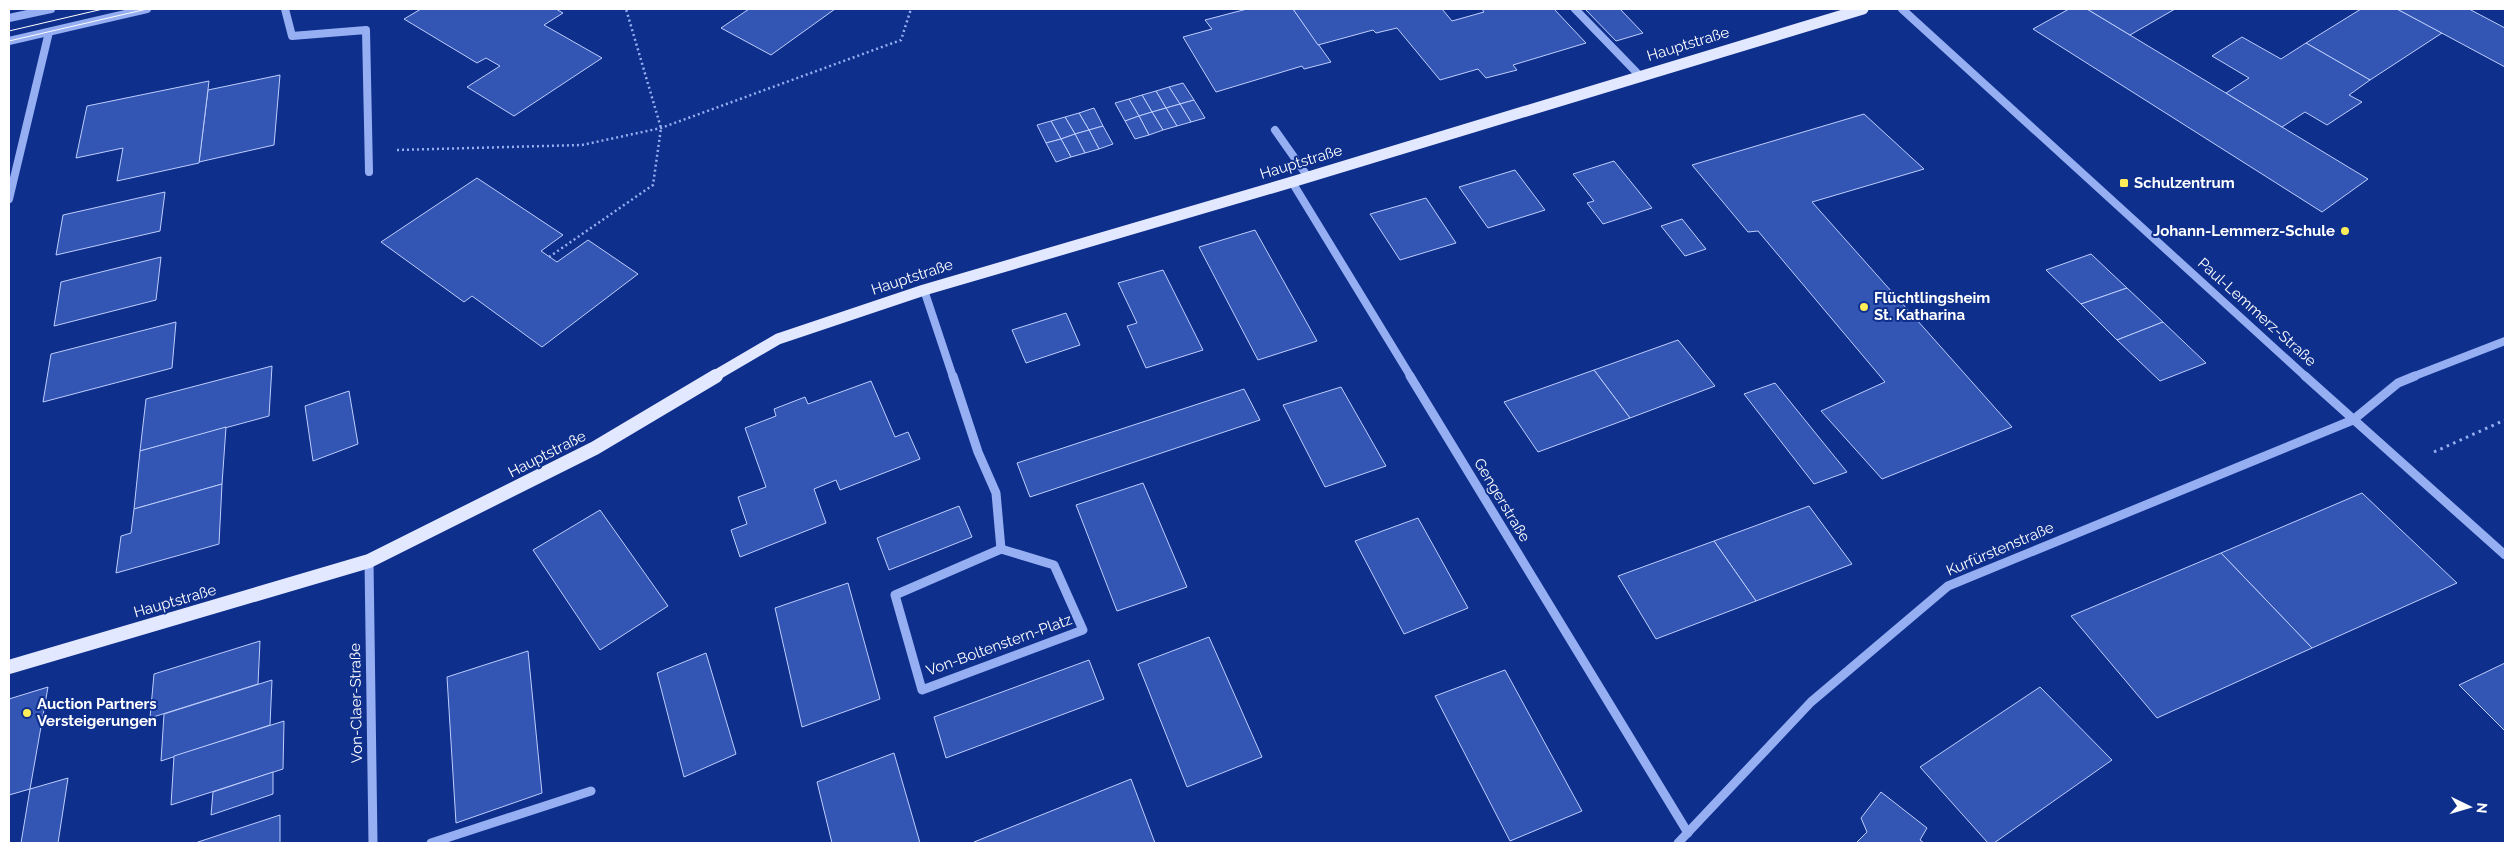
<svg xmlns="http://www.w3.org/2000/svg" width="2514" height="852" viewBox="0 0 2514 852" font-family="Raleway,sans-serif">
  <rect width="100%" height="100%" fill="#0f2f8c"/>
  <!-- building -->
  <g fill="#3355b4" stroke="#bdcefe">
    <path d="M421,9H556L563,13L544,25L602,58L514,116L467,87L500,66L486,58L477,63L404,19Z"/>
    <path d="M749,9H835L771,55L721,28Z"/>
    <path d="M1247,9H1293L1331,62L1304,69L1302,66L1216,92L1183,37L1212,29L1205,20Z"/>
    <path d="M1293,9H1442L1452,21L1484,12L1482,9H1554L1586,43L1513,65L1517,70L1486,78L1478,69L1440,80L1397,28L1376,33L1373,30L1318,45Z"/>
    <path d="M1585,9H1620L1643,33L1616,41Z"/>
    <path d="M2069,9H2087L2368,179L2322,212L2033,29Z"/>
    <path d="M2087,9H2175L2130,35Z"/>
    <path d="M2361,9H2397L2442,33L2370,80L2306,43Z"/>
    <path d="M2397,9H2469L2505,28V67Z"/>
    <path d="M2242,37L2281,59L2306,43L2370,80L2349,95L2362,102L2327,125L2305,112L2282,127L2226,93L2249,78L2212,56Z"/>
    <path d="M280,75L274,145L199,162L208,90Z"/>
    <path d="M209,81L199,163L117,181L123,148L76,158L87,106Z"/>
    <path d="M1183,83L1194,100L1180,104L1169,87Z"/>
    <path d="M1169,87L1180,104L1166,108L1156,91Z"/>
    <path d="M1156,91L1166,108L1152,112L1142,95Z"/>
    <path d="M1142,95L1152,112L1139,116L1129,99Z"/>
    <path d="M1129,99L1139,116L1125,121L1115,103Z"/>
    <path d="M1194,100L1205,118L1191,122L1180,104Z"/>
    <path d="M1180,104L1191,122L1177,126L1166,108Z"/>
    <path d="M1094,108L1103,126L1089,130L1079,113Z"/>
    <path d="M1166,108L1177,126L1163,130L1152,112Z"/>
    <path d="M1152,112L1163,130L1149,135L1139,116Z"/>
    <path d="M1079,113L1089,130L1075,134L1065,117Z"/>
    <path d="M1864,114L1924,169L1812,202L2012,427L1882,479L1821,411L1885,382L1758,231L1748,232L1692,165Z"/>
    <path d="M1139,116L1149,135L1135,139L1125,121Z"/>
    <path d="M1065,117L1075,134L1061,139L1051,121Z"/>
    <path d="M1051,121L1061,139L1046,143L1037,125Z"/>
    <path d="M1103,126L1113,144L1099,149L1089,130Z"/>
    <path d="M1089,130L1099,149L1085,153L1075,134Z"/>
    <path d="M1075,134L1085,153L1071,157L1061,139Z"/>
    <path d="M1061,139L1071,157L1056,162L1046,143Z"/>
    <path d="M1614,161L1652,208L1603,224L1587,203L1594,201L1573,174Z"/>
    <path d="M1515,170L1545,210L1488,228L1459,187Z"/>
    <path d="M477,178L563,235L541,251L557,262L588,240L638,274L542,347L472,296L464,302L381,242Z"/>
    <path d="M165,192L160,231L56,255L63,215Z"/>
    <path d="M1426,198L1456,243L1400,260L1370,214Z"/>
    <path d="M1682,219L1706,249L1685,256L1661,226Z"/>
    <path d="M1255,230L1317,341L1258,360L1199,247Z"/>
    <path d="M2091,254L2127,288L2081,304L2046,270Z"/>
    <path d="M161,257L156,300L54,326L61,282Z"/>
    <path d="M1163,270L1203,350L1146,368L1127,326L1137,323L1118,283Z"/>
    <path d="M2127,288L2163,322L2117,340L2081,304Z"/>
    <path d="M1066,313L1080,345L1026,363L1012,330Z"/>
    <path d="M176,322L172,368L43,402L51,354Z"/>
    <path d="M2163,322L2206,363L2160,381L2117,340Z"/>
    <path d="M1678,340L1715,386L1630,418L1594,370Z"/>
    <path d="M272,366L269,416L140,451L146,399Z"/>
    <path d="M1594,370L1630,418L1538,452L1504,402Z"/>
    <path d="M871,381L895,437L908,432L920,459L840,490L836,480L814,489L826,523L740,557L731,530L747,524L738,497L766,487L745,428L776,416L774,409L805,397L808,404Z"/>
    <path d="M1775,383L1847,472L1814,484L1744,394Z"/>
    <path d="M1341,387L1386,466L1325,487L1283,405Z"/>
    <path d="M1244,389L1260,420L1030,497L1017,463Z"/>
    <path d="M349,391L358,444L313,461L305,406Z"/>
    <path d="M226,427L222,484L134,509L140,451Z"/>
    <path d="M1143,483L1187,587L1117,611L1076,505Z"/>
    <path d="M222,484L219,544L116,573L121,536L131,533L134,509Z"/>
    <path d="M2362,493L2457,583L2312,648L2221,553Z"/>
    <path d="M959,506L972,537L889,570L877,538Z"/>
    <path d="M1809,506L1852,564L1756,601L1714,541Z"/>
    <path d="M600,510L668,606L600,650L533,550Z"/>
    <path d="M1418,518L1468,608L1404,634L1355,541Z"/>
    <path d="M1714,541L1756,601L1656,639L1618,576Z"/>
    <path d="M2221,553L2312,648L2157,718L2071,616Z"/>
    <path d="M848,583L880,699L802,727L775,608Z"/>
    <path d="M1209,637L1262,757L1187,787L1138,664Z"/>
    <path d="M260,641L258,684L150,718L154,674Z"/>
    <path d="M528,651L542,793L456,823L447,677Z"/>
    <path d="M706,653L736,754L684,777L657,673Z"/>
    <path d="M1089,660L1104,699L946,758L934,717Z"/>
    <path d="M2505,663V731L2459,685Z"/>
    <path d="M1505,670L1582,811L1510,841L1435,696Z"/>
    <path d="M272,680L270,725L161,761L164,714Z"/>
    <path d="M48,687L30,789L9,795V699Z"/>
    <path d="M2040,687L2112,760L1994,843H1988L1920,767Z"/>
    <path d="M284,721L283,769L171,805L174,756Z"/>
    <path d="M894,753L920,843H832L817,782Z"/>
    <path d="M273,772V794L211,815L213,792Z"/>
    <path d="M68,778L58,843H21L30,789Z"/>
    <path d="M1131,779L1155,843H975L974,842Z"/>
    <path d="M1881,792L1927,828L1920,840L1924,843H1856L1867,832L1861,818Z"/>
    <path d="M280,815V843H195Z"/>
  </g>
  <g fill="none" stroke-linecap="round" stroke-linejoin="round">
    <!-- path-far1 -->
    <g stroke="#96aff3" stroke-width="2.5" stroke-dasharray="2 3" stroke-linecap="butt">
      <path d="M397,150L582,145L661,128L901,40L911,9"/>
      <path d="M549,257L653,185L661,128L626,9"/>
    </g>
    <!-- path -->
    <path stroke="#96aff3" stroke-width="3" stroke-dasharray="2.5 4.5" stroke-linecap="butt" d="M2434,452L2505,420"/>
    <!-- minor-far1 -->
    <g stroke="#96aff3" stroke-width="8">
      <path d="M285,9L292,36L366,30L369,172"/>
      <path d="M1575,9L1640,76"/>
      <path d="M1902,9L2306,377"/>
      <path d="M9,18L51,9"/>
      <path d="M9,41L147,9"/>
      <path d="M1275,130L1308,177"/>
      <path d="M1292,182L1411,377"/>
      <path d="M9,199L49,32"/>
      <path d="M924,290L953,377"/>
      <path d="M2412,377L2505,341"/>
    </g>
    <!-- minor -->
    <g stroke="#96aff3" stroke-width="9">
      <path d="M953,376L978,452L996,493L1001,549"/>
      <path d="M1410,376L1688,833"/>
      <path d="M2305,376L2505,555"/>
      <path d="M1001,549L1054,565L1083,630L922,690L895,595Z"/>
      <path d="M369,561L373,843"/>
      <path d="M431,843L591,791"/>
      <path d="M1678,843L1811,702L1948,586L2353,420L2398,383L2415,376"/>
    </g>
    <!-- major-far1 -->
    <path stroke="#e2e8ff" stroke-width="11" d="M713,377L778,339L924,290L1292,182L1863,9"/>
    <!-- major -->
    <path stroke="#e2e8ff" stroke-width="14" d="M9,667L369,561L595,448L716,376"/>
    <!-- tram -->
    <g stroke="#fff" stroke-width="1">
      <path d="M9,31L103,9"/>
      <path d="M9,41L147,9"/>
    </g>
  </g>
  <!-- markers -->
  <g fill="#ffee58" stroke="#0f2f8c" stroke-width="2">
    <rect x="2119" y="178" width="10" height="10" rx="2.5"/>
    <circle cx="2345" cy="231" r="5"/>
    <circle cx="1864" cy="307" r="5"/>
    <circle cx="27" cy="713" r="5"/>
  </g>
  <g text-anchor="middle" stroke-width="4" stroke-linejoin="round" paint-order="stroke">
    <!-- street labels -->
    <g font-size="15" fill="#fff" stroke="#0f2f8c">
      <text transform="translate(1688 44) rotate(-17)" y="5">Hauptstraße</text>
      <text transform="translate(1301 162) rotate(-17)" y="5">Hauptstraße</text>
      <text transform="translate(912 277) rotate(-18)" y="5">Hauptstraße</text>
      <text transform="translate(2257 312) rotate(42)" y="5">Paul-Lemmerz-Straße</text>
      <text transform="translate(547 454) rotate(-27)" y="5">Hauptstraße</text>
      <text transform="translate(1502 500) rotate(59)" y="5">Gengerstraße</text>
      <text transform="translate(2000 549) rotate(-23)" y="5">Kurfürstenstraße</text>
      <text transform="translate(175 601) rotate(-16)" y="5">Hauptstraße</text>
      <text transform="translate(999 645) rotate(-20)" y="5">Von-Boltenstern-Platz</text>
      <text transform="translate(356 703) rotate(-91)" y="5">Von-Claer-Straße</text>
    </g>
    <!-- poi labels -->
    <g font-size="15" font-weight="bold" fill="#fff" stroke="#0f2f8c" text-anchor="start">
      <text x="2134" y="188">Schulzentrum</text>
      <text x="2335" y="236" text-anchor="end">Johann-Lemmerz-Schule</text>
      <text x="1874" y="303">Flüchtlingsheim<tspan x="1874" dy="17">St. Katharina</tspan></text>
      <text x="37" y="709">Auction Partners<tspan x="37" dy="17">Versteigerungen</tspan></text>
    </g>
  </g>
  <!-- border -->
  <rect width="2514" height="852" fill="none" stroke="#ffffff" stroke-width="20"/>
  <!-- north arrow -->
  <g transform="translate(2469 807) rotate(95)" stroke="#0f2f8c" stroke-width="4" paint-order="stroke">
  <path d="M0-4L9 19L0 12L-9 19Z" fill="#ffffff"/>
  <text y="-8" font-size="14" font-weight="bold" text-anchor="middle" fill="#ffffff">N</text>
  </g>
</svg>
